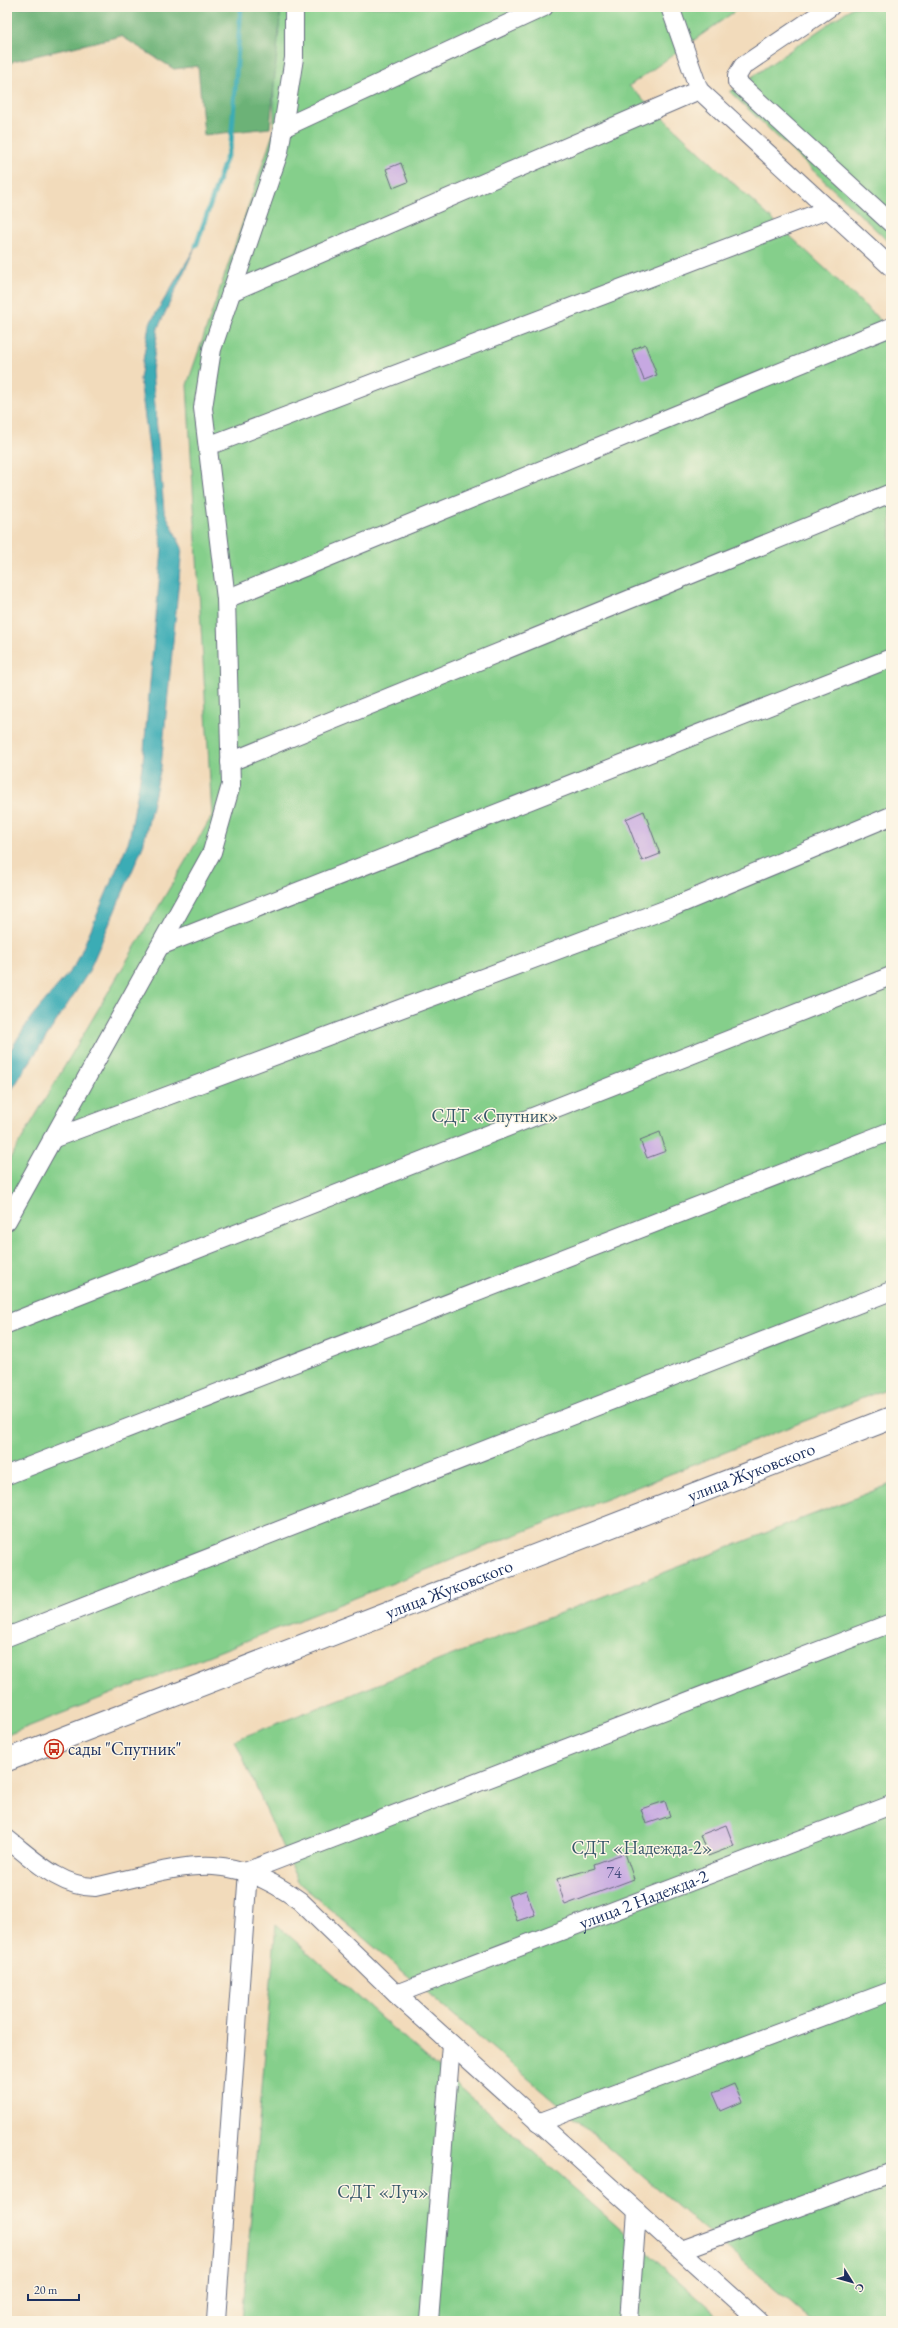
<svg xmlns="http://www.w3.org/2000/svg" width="898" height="2328" viewBox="0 0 898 2328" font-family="'EB Garamond',serif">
  <rect width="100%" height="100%" fill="#fcf5e5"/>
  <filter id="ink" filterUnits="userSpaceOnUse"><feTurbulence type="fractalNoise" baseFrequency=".025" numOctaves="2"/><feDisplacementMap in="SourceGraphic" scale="8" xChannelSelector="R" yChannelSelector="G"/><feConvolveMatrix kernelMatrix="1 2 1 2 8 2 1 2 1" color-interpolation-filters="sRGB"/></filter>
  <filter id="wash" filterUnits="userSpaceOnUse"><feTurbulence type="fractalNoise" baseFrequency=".012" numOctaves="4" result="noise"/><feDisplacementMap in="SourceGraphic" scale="16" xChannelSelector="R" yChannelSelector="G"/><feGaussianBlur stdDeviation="0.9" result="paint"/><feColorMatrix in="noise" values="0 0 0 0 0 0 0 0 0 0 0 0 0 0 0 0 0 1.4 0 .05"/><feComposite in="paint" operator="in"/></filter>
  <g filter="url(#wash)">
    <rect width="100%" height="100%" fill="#f2dbbb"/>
    <!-- green -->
    <g fill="#85cf8b" stroke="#507f74">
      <path d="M273,7H741L629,86L891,330V1387L7,1735V1164L212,816L187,385L274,131Z"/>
      <path d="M853,7H891V244L730,92Z"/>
      <path d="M891,1484V2321H812L298,1882L235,1740Z"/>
      <path d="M276,1924L724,2321H242Z"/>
    </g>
    <!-- forest -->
    <path fill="#6cb277" stroke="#44706a" d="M7,7H281L270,128L204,135L198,66L174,69L121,36L13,61L7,71Z"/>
    <!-- water -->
    <path fill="#3bacb5" stroke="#2b6e8a" d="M196,246L158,328L152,371L164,510L182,548L161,767L143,846L88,973L7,1097V1055L32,1016L76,964L129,840L143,761L162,549L140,379L149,325Z"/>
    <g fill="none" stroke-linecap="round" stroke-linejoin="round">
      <!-- stream -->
      <path stroke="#3bacb5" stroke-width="5" d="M196,246L231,144L241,7"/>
    </g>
    <g id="blocks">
      <!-- building -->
      <g fill="#c6a8e1">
        <path d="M401,163L408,182L393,188L386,169Z"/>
        <path d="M645,344L657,375L644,380L632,350Z"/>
        <path d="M644,811L660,854L642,861L626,819Z"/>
        <path d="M660,1132L666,1151L647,1158L640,1140Z"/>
        <path d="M665,1801L670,1816L646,1824L641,1809Z"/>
        <path d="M726,1825L734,1846L708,1856L700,1835Z"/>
        <path d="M625,1853L634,1879L565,1905L557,1879L595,1868L594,1864Z"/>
        <path d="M526,1890L535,1915L517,1921L508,1896Z"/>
        <path d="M734,2084L742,2102L721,2111L713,2093Z"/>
      </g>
    </g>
  </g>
  <g filter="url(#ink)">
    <use href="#blocks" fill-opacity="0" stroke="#666b7f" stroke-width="1"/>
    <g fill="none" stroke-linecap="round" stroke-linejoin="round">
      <defs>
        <g id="minor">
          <path d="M670,7L699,90L891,267"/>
          <path d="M830,7L743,66L737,76V82L891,223"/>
          <path d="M283,128L544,7"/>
          <path d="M231,292L699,90"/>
          <path d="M208,446L829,209"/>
          <path d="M226,599L891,327"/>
          <path d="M230,762L891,493"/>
          <path d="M160,946L891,658"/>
          <path d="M52,1139L675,906L891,816"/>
          <path d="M7,1221L212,852L231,785L226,599L203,408L212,349L279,152L294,58V7"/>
          <path d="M7,1324L891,976"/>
          <path d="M7,1475L891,1131"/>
          <path d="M7,1637L891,1291"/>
          <path d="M7,1839C33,1859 60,1887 95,1887C179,1868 224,1845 300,1901L396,1994L759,2321"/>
          <path id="s1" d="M396,1994L891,1805"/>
          <path d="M538,2123L891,1991"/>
          <path d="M681,2250L891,2173"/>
          <path d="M216,2321L248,1871L891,1623"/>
          <path d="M429,2321L451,2044"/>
          <path d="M629,2321L637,2211"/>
        </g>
        <g id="major">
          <path id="s2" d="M7,1760L891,1418"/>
        </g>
      </defs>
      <!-- minor casing -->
      <use href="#minor" stroke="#666b7f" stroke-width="20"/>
      <!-- major casing -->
      <use href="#major" stroke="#666b7f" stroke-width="24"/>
      <!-- minor -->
      <use href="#minor" stroke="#fff" stroke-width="18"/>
      <!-- major -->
      <use href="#major" stroke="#fff" stroke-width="22"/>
    </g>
  </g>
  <!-- icons -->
  <defs>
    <symbol id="bus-ring" viewBox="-11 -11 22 22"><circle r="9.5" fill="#fcf5e5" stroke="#c8321e" stroke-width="1.5"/><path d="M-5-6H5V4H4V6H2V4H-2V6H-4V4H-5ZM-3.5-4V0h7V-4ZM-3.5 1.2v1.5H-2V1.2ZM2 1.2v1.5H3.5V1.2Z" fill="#c8321e"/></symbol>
  </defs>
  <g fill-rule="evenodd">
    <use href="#bus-ring" x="43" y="1738" width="22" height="22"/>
  </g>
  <g text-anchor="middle" stroke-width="3" stroke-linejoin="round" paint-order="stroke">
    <!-- number labels -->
    <g font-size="16" fill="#464d7f">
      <text x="614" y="1878">74</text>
    </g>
    <!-- park labels -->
    <g font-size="18" fill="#365769" stroke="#fcf5e5">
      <text x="495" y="1122">СДТ «Спутник»</text>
      <text x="642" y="1854">СДТ «Надежда-2»</text>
      <text x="383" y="2198">СДТ «Луч»</text>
    </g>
    <!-- street labels -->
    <g font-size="18" fill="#1b2f5e" stroke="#fcf5e5">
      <text dy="6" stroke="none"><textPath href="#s2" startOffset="798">улица Жуковского</textPath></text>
      <text dy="6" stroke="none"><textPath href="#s2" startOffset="474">улица Жуковского</textPath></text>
      <text dy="6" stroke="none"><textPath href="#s1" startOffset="265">улица 2 Надежда-2</textPath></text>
    </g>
    <!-- poi labels -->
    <g font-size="18" fill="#1b2f5e" stroke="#fcf5e5" text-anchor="start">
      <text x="68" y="1755">сады "Спутник"</text>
    </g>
  </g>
  <!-- margin -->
  <rect width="898" height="2328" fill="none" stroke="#fcf5e5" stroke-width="24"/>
  <!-- north arrow -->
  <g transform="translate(852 2282) rotate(127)" stroke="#fcf5e5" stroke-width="3" paint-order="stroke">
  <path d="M0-3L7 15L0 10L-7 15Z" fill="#1b2f5e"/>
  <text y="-6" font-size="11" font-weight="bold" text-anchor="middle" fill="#1b2f5e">С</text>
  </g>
  <!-- scale -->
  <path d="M28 2294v6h51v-6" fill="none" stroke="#1b2f5e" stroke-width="2"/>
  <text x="34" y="2294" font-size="12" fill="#1b2f5e" stroke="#fcf5e5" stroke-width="3" paint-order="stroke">20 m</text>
</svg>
